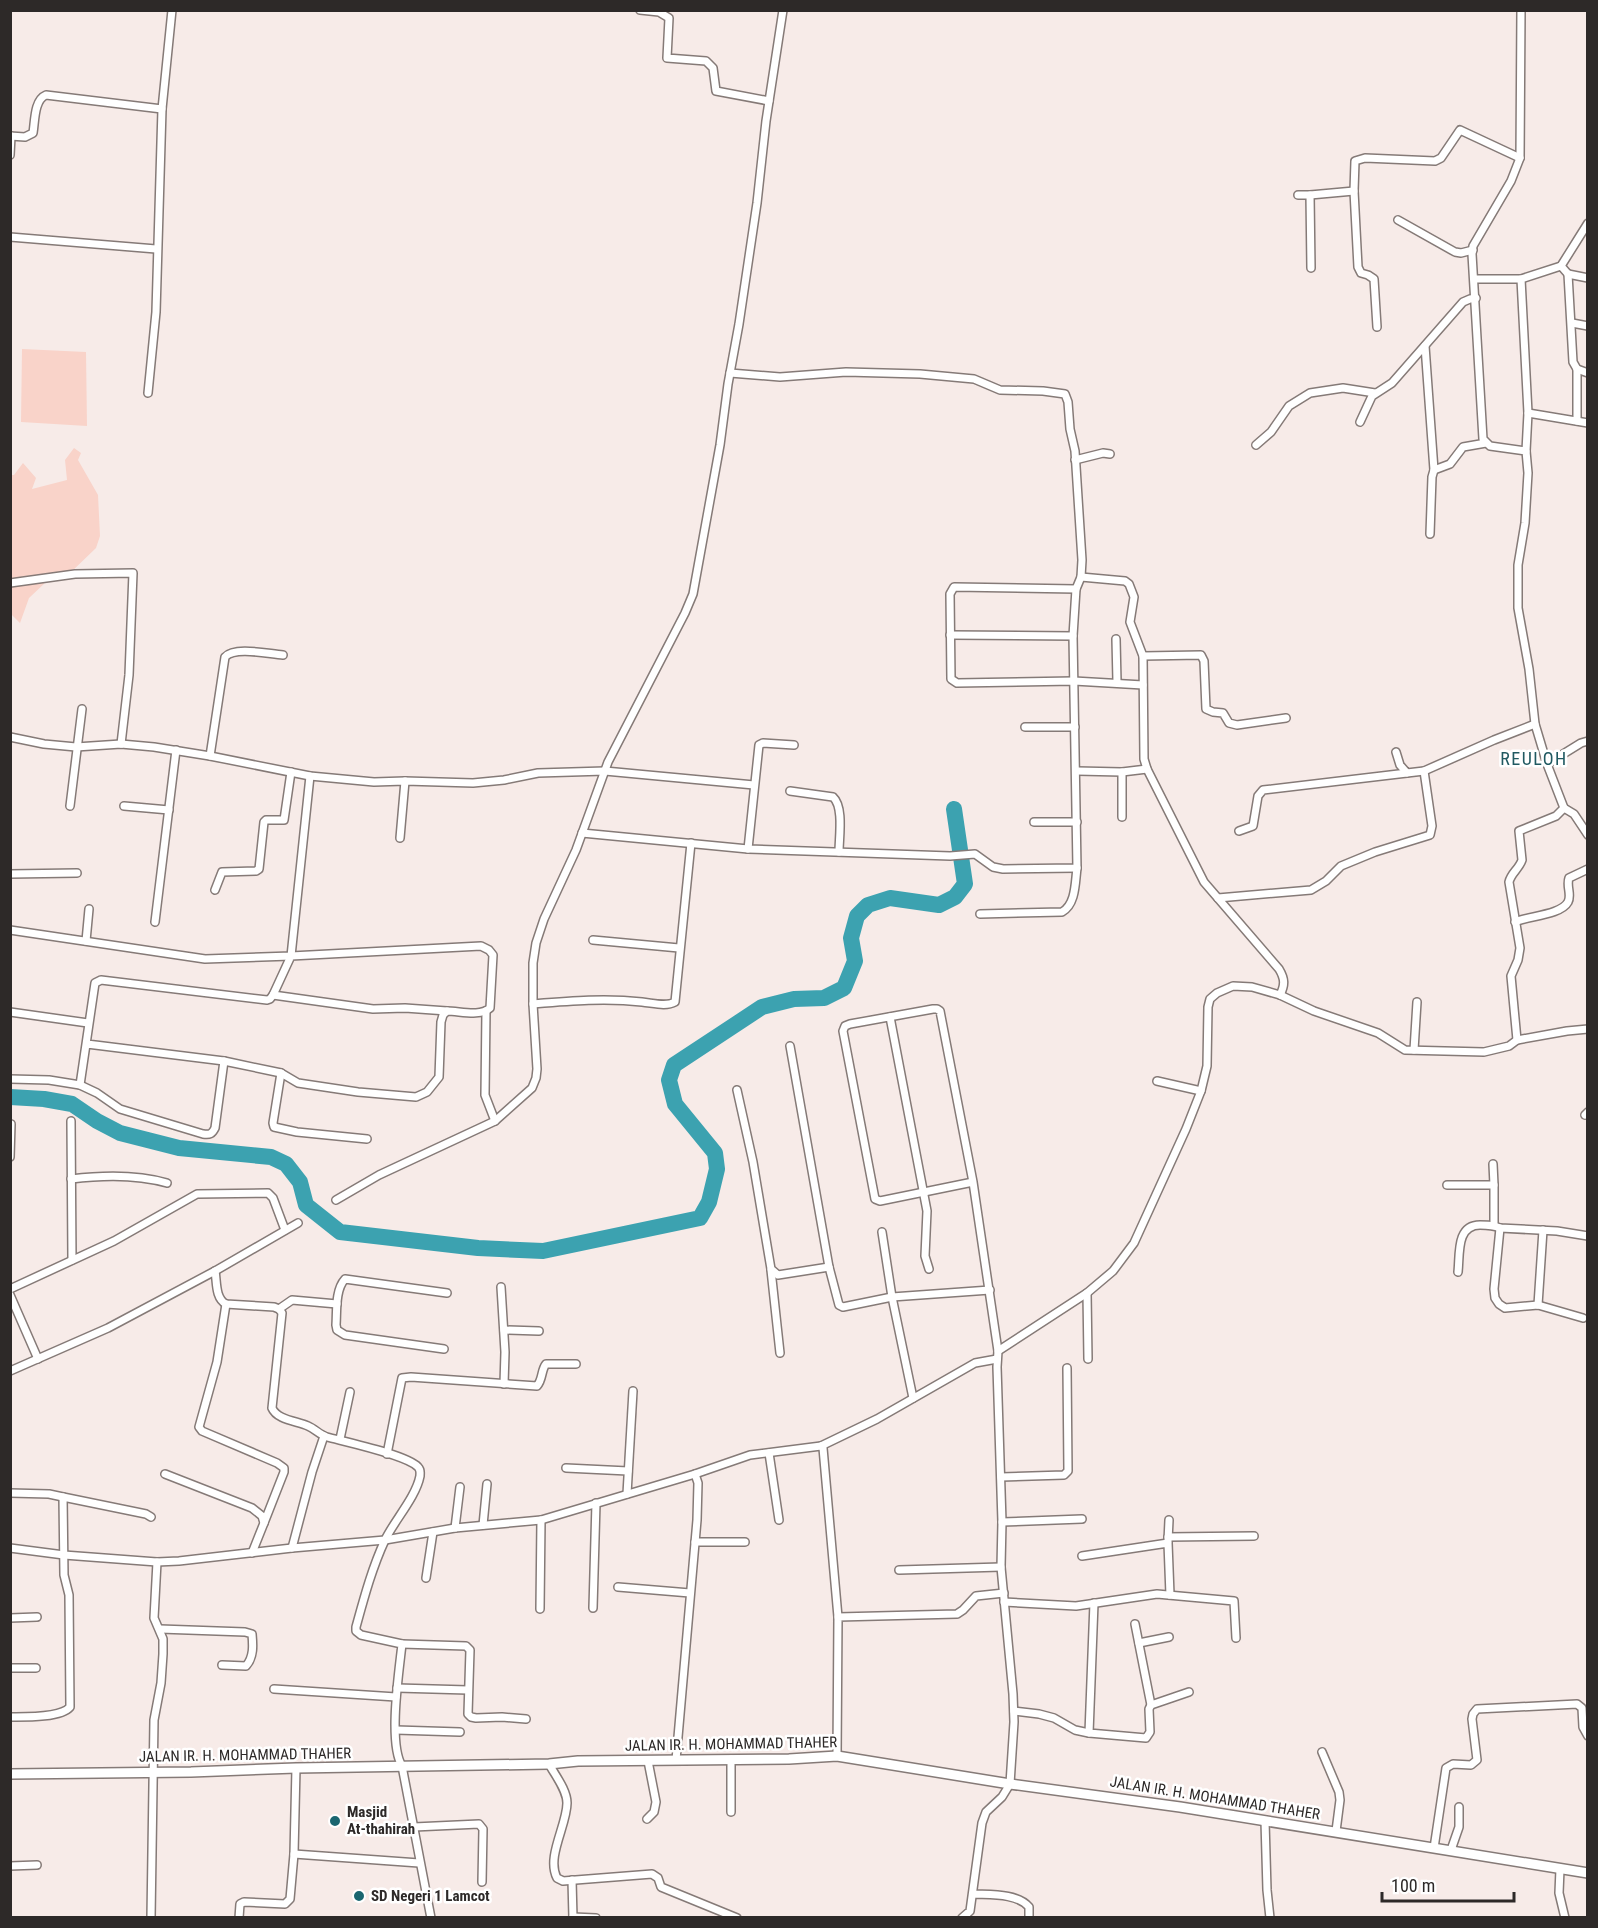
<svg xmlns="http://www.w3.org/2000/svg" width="1598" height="1928" viewBox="0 0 1598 1928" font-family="'Roboto Condensed',sans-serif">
  <rect width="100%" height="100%" fill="#f7ebe8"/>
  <!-- green -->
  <g fill="#f9d3c9">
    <path d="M22,349L86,352L87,426L21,422Z"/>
    <path d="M74,448L81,453L78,460L98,495L100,536L96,548L69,574L47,581L29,598L20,623L11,614V475H14L23,463L36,478L32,489L67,480L65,460Z"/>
  </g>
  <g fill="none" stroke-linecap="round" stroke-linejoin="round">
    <!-- river -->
    <path stroke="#3ca2b0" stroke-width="16" d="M10,1097L44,1099L72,1104L97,1121L120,1133L179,1148L271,1157L286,1164L300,1182L306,1205L340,1232L478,1248L543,1251L700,1218L709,1202L717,1169L715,1153L675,1104L669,1080L674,1065L762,1007L794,999L824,998L844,988L855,961L851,938L857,916L868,905L890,898L939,905L955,897L965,884L954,809"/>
    <defs>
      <g id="street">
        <path d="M640,10L659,12L669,18L667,58L706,61L713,68L716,91L769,101"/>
        <path d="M10,136L25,137L33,133C35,121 34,100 46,95L162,109"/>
        <path d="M10,155L11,136"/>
        <path d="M1298,195H1310L1354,191"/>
        <path d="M1310,195L1311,268"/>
        <path d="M1398,220L1455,252L1461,253L1473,250"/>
        <path d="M10,237L156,249"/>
        <path d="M1561,266L1568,274L1573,362L1577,369L1588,373"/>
        <path d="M1568,274L1588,278"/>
        <path d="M1475,279H1521L1561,266L1588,223"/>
        <path d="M1521,279L1528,413L1526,451"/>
        <path d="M1572,323L1588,326"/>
        <path d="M1377,327L1374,279L1368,275L1361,273L1358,267L1354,191L1355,161L1365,158L1435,161L1441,158L1460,130L1520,158"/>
        <path d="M1425,346L1434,470"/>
        <path d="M1577,369V421"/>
        <path d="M148,393L156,312L162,109L172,10"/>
        <path d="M1528,413L1588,423"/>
        <path d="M1360,422L1372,396L1392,383L1463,302L1470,299L1476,298"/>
        <path d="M1256,445L1271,432L1289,406L1310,393L1343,388L1375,393"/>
        <path d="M1075,460L1103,453L1110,454"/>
        <path d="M1430,534L1432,477L1434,470L1450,464L1463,447L1486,443"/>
        <path d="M1081,577L1125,581L1129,584L1134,597L1130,622L1143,656L1144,759L1147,769L1204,882L1279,969C1285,979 1285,985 1280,995"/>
        <path d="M10,583L75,574L133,573L129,675L121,744"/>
        <path d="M1076,589L954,587L950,594L951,679L957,683L1074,681L1143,685"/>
        <path d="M950,635L1073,636"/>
        <path d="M1116,639L1117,682"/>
        <path d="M1143,656L1201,655L1204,661L1206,709L1213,712L1223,713L1229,723L1237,725L1286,718"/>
        <path d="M1025,727H1075"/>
        <path d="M10,737L44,744L76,747L121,744L154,747L210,756L310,776L374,782L405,781L473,783L504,780L538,773L605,771L754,785"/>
        <path d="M1396,752L1400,765L1407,773L1424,771L1494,740L1535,724"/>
        <path d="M210,756L225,657C235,646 268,654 283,655"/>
        <path d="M1547,764L1581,743L1588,741"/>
        <path d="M1077,771L1122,772L1147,769"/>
        <path d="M1122,772V817"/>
        <path d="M790,791L833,797C844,807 839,837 839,852"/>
        <path d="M70,806L82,709"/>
        <path d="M124,806L169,810"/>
        <path d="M1564,808L1574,814L1588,835"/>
        <path d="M1034,822H1077"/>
        <path d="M1239,831L1253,826L1258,796L1263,790L1407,773"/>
        <path d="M582,833L748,849L950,856L975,854L993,867L1003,869L1077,868L1073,636L1076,589L1081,577L1082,560L1075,451L1070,429L1068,402L1065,394L1043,391L1000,390L974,379L920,374L846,372L780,377L730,373"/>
        <path d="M400,838L405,781"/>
        <path d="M748,849L759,745L763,743L794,745"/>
        <path d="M10,874L77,873"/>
        <path d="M215,890L222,872L256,871L259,869L264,822L266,820H284L291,772"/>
        <path d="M1218,898L1311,890L1326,881L1341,866L1375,852L1430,835L1432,826L1424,771"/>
        <path d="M980,914L1062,912C1076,904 1075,883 1077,868"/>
        <path d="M155,922L176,750"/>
        <path d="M1515,922C1528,916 1561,915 1568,902C1572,895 1566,886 1569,878L1588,869"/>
        <path d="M10,930L205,959L291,956L310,776"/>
        <path d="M593,940L679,948"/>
        <path d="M86,941L89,909"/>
        <path d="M273,995L373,1009L405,1008L447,1011"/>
        <path d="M533,1004C570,1001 605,998 642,1002C653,1003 666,1007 675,1002L691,843"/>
        <path d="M486,1011L485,1095L495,1121"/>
        <path d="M10,1012L88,1023"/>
        <path d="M890,1017L927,1211L925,1256L929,1269"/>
        <path d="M1517,1040L1567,1031L1588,1029"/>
        <path d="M790,1046L829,1267L839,1305L843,1307L892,1297L990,1290"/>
        <path d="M1414,1050L1417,1002"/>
        <path d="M281,1073L273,1123L274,1127L297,1132L367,1139"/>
        <path d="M10,1079L49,1080L80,1085L97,1093L120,1109L203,1134C210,1135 212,1134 215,1128L224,1061"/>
        <path d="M1157,1081L1201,1091"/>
        <path d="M80,1085L95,983L101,980L267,1000L270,999L273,995L291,956L481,946L489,950L493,955L490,1008C480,1017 460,1011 447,1011L443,1015L441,1022L439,1077L427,1092L416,1097L358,1092L298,1083L281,1073L224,1061L87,1044"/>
        <path d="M737,1090L753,1162L771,1269L778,1275L829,1267"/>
        <path d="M1585,1115L1588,1112"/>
        <path d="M71,1121L72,1260"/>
        <path d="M10,1157L11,1124"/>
        <path d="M1493,1164L1494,1185V1225"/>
        <path d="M71,1179C103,1175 136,1174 167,1183"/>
        <path d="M973,1182L880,1201L875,1199L843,1031L845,1026L850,1024L933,1009H937L940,1011L973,1182L998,1351"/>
        <path d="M1447,1185H1494"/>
        <path d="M336,1200L379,1175L495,1121L532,1088L536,1078L537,1069L533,1004V963L536,943L544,919L576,850L608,762L685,613L693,594L720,445L728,384L739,324L757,203L766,121L783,10"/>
        <path d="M1500,1228L1494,1289L1495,1298L1499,1304L1505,1308L1538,1305L1583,1318"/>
        <path d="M882,1232L892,1297L913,1398"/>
        <path d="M771,1270L780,1353"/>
        <path d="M215,1271C217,1282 215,1298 226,1304L274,1307L279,1309L282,1313L272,1408C277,1420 297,1421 308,1426C315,1429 320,1435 327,1437C346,1442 407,1455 418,1467C421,1470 420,1472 420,1476C416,1497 394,1521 385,1540C372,1568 364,1598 356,1627V1631L361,1635L402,1644C399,1672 388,1743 402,1766L431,1918"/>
        <path d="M1458,1272C1460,1254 1456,1225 1480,1225C1488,1225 1493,1225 1500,1228L1557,1231L1588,1236"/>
        <path d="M501,1287L505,1352L504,1384"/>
        <path d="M10,1289L114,1241L197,1194L268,1193L273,1198L285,1230"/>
        <path d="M1087,1293L1088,1359"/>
        <path d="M10,1295L38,1359"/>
        <path d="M226,1304L217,1362L199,1427L202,1431L277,1463L284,1468V1472L264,1523"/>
        <path d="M1538,1305L1543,1230"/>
        <path d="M279,1309L292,1300L337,1304"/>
        <path d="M504,1330L539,1331"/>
        <path d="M444,1349L345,1335L337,1330L336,1325C337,1311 335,1290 345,1279L447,1293"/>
        <path d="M10,1371L108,1328L215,1271L298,1223"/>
        <path d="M340,1439L350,1392"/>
        <path d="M821,1446L823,1448L838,1617"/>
        <path d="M769,1453L779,1520"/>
        <path d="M387,1454L402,1378L411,1377L537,1386C543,1379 541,1370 546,1364H576"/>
        <path d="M566,1468L628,1471"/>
        <path d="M165,1474L252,1508L262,1516L264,1523L252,1553"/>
        <path d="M695,1474L750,1455L821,1446L877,1419L975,1363L997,1359"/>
        <path d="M1001,1477L1064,1475L1068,1471L1067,1368"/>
        <path d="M10,1493L49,1494L63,1497"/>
        <path d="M627,1494L633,1391"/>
        <path d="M1002,1522L1082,1519"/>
        <path d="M483,1525L487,1484"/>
        <path d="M455,1528L460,1487"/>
        <path d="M1168,1537L1254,1536"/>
        <path d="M1168,1541L1169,1520"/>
        <path d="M695,1542H745"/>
        <path d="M10,1548L64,1555L157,1562L179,1561L292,1548L385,1540L455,1528L541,1520L695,1474L698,1483L697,1520L676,1760"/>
        <path d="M292,1548L312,1472L324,1436"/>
        <path d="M1082,1556L1168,1543L1170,1595"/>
        <path d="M899,1570L1001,1567"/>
        <path d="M426,1578L433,1532"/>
        <path d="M618,1587L690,1593"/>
        <path d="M1004,1602L1076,1606L1157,1594L1234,1601L1236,1638"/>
        <path d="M1094,1603L1089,1733L1146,1738L1150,1732L1149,1709L1151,1705L1189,1692"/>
        <path d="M593,1608L596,1503"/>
        <path d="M540,1609L541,1520"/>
        <path d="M10,1618L37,1617"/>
        <path d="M1135,1624L1151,1705"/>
        <path d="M160,1629L245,1632L252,1634C253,1645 254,1657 246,1666L222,1665"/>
        <path d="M1139,1643L1169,1637"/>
        <path d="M402,1644L466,1646L470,1650L468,1714L471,1717L476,1718L502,1717L526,1719"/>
        <path d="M10,1668H36"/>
        <path d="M397,1688L468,1690"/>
        <path d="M274,1689L396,1697"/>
        <path d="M1014,1711L1039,1714L1054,1718L1075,1730L1089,1733"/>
        <path d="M10,1717C24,1717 61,1718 70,1707L69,1595L64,1575L63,1497L146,1514L151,1517"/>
        <path d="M396,1730L460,1732"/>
        <path d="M1322,1752L1339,1792L1340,1800L1336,1831"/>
        <path d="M837,1756L838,1617L957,1614L963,1610L976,1596L1004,1593"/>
        <path d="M731,1759V1812"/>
        <path d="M549,1764C555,1775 567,1790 567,1803C567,1825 546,1857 557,1878L563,1881L652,1874L658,1878L661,1887L737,1918"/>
        <path d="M647,1819L654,1812L656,1802L648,1761"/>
        <path d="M1265,1821L1267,1890L1270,1918"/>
        <path d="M414,1827L479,1824L483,1829L482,1882"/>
        <path d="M1434,1848L1446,1768L1453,1764L1471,1765L1477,1760L1472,1719L1473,1714L1477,1709L1577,1704L1582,1708L1583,1727L1588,1736"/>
        <path d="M1451,1850L1459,1827V1807"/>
        <path d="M294,1854L419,1863"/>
        <path d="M10,1866L37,1865"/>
        <path d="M1560,1869L1559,1893L1565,1918"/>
        <path d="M572,1880L573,1918"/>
        <path d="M973,1894C990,1895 1017,1893 1029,1907V1918"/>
        <path d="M573,1917L596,1918"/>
        <path d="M151,1918L154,1720L161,1683L163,1654V1639L154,1618L157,1562"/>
        <path d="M239,1918L240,1904L244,1902L285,1904L290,1899L294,1854L296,1768"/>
        <path d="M962,1918L970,1911L982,1823L986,1812L1002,1797L1010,1784L1014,1722L1013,1694L1001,1567L1002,1522L997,1367L998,1351L1087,1293L1113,1271L1134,1243L1186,1129L1201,1091L1207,1066L1208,1007L1210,999L1217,993L1233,986L1252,987L1280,995L1314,1011L1378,1033L1405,1050L1484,1052L1509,1046L1517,1040L1511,976L1518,960L1520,948L1509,882C1511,873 1519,869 1522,860L1519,831L1556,816L1564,808L1547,764L1535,724L1529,669L1518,608V565L1525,523L1528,473L1526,451L1490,446L1483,439L1472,254L1473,246L1511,181L1520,158L1521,10"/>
      </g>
      <path id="secondary" d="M10,1774L191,1772L296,1768L549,1764L578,1761L789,1759L837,1756L1010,1784L1180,1807L1588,1873"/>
    </defs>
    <!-- street casing -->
    <use href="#street" stroke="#857a77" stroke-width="10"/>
    <!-- secondary casing -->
    <use href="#secondary" stroke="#857a77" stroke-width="12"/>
    <!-- street -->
    <use href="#street" stroke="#fff" stroke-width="7"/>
    <!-- secondary -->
    <use href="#secondary" stroke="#fff" stroke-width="9"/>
  </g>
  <!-- markers -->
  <g fill="#1a6670" stroke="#fff" stroke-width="2">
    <circle cx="335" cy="1821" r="6"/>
    <circle cx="359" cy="1896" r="6"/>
  </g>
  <g text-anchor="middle" stroke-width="5" stroke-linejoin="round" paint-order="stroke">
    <!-- street labels -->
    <g font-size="15" fill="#2d2928" stroke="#fff">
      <text transform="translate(731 1744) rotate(-1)" y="5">JALAN IR. H. MOHAMMAD THAHER</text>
      <text transform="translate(245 1755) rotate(-1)" y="5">JALAN IR. H. MOHAMMAD THAHER</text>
      <text transform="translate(1215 1798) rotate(9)" y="5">JALAN IR. H. MOHAMMAD THAHER</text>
    </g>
    <!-- poi labels -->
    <g font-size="15" font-weight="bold" fill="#2d2928" stroke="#fff" text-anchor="start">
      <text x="347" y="1817">Masjid<tspan x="347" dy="17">At-thahirah</tspan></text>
      <text x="371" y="1901">SD Negeri 1 Lamcot</text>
    </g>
    <!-- quarter labels -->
    <g font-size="18" letter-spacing="1.5" fill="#205961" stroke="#fff">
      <text x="1534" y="765">REULOH</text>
    </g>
  </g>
  <!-- border -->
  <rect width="1598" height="1928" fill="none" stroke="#2d2928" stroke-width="24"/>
  <!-- scale -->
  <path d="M1382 1892v9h132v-9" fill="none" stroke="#2d2928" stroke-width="3"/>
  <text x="1391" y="1892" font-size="18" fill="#2d2928" stroke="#ffffff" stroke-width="4.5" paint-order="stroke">100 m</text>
</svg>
